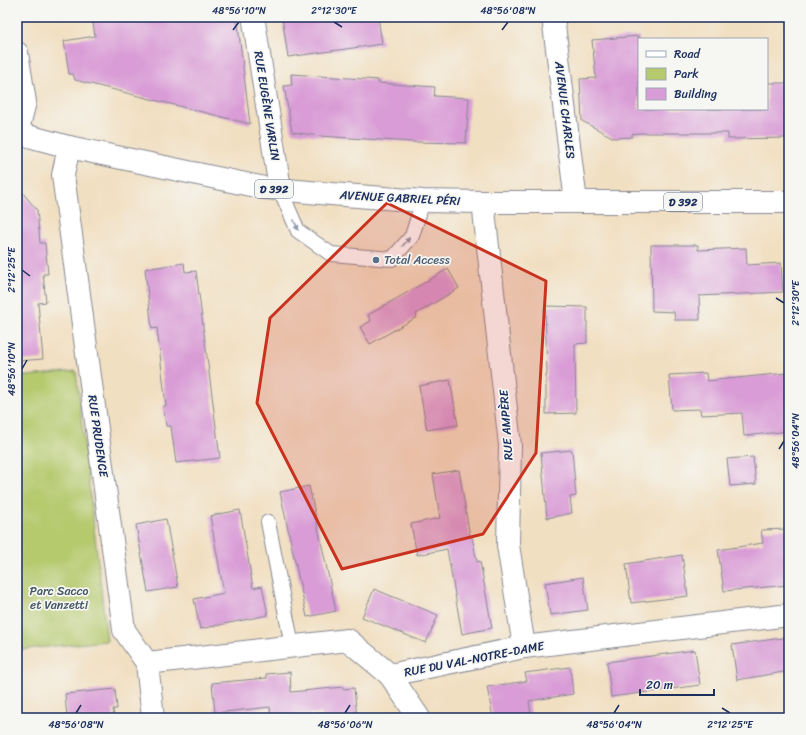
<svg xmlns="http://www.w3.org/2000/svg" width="806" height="735" viewBox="0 0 806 735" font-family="Sriracha,sans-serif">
  <rect width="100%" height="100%" fill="#f6f6f2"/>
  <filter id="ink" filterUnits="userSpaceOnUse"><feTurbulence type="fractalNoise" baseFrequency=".025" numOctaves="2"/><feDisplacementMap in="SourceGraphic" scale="8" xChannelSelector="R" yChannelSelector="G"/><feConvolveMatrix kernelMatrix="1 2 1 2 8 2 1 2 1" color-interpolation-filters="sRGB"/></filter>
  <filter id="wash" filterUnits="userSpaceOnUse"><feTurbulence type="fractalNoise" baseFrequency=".012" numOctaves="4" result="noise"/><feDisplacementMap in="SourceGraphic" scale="16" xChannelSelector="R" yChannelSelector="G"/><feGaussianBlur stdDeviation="0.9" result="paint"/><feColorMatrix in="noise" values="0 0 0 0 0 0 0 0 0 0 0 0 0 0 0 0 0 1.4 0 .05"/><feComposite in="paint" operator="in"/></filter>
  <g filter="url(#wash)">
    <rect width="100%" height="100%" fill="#f1dfc1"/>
    <!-- green -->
    <path fill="#b5c96d" stroke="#687c66" d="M76,371L107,641L17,650V377Z"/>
    <g id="blocks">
      <!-- building -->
      <g fill="#d99cd6">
        <path d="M92,17H237L250,124L75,80L73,74H69L64,41L95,36Z"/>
        <path d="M282,17H378L382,44L288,57Z"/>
        <path d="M639,36V109H767V83H789V138L728,139V133H640L632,134V137L614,138L582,121L580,79L596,78L592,40Z"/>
        <path d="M291,74L378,80V83L435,87L434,96L469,98L466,143L412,142L320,136L292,132L284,86L292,85Z"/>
        <path d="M17,186L37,210L40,243H45L48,274H43L46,302L38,303L43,359L17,361Z"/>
        <path d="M651,245H698V250L746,248L747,265L781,263L783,292L699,296L700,320H675L674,312L652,311Z"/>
        <path d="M184,263L185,272L196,271L220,458L176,463L171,426H166L163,406H166L157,328L152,329L145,269Z"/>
        <path d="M448,269L459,288L416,314L417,317L370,344L360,327L371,321L368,315Z"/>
        <path d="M545,306L587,307V343L575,344L576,413L546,414V375H547Z"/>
        <path d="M706,373L707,381L787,373L789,431L744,436L742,413L701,415L700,409L672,410L669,375Z"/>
        <path d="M450,380L458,425L427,430L419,386Z"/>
        <path d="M572,450L576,496L570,497L572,513L547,518L541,453Z"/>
        <path d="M753,457L756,484L730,486L727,459Z"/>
        <path d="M459,470L470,537H472L477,562L480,561L492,628L462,634L447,549L417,555L411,524L440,518L433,474Z"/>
        <path d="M309,486L336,611L307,617L280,492Z"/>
        <path d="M240,510L253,588L262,586L268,615L200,629L194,599L224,593L210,516Z"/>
        <path d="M166,519L178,587L148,592L136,525Z"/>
        <path d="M789,529V585L724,591L718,550L763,543L761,530Z"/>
        <path d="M682,555L688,596L631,603L626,564Z"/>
        <path d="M583,577L588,610L550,615L545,583Z"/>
        <path d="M374,589L438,615L426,643L362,617Z"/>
        <path d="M789,637V671L737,680L732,645Z"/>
        <path d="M695,650L700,685L611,697L607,662Z"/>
        <path d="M570,667L573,694L529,701L531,715L493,718L487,687L527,681L525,673Z"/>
        <path d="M290,672L291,692L343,687V689L354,688L357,718H322L321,713L271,718L270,707L215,713L212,683L267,678L266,674Z"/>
        <path d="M115,689L117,709H113L114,718H67L65,694Z"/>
      </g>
    </g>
  </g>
  <g filter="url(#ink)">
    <use href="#blocks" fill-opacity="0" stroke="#868790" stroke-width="1"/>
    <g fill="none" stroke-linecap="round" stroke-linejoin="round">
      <defs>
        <g id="lane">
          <path d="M280,189L298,231L331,254L392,259L412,236L423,201"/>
          <path d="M268,522L292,646"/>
        </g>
        <g id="street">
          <path d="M553,17L576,202"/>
          <path d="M254,22L280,189"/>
          <path d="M17,53L25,102L17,133"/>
          <path d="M69,147L63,175L124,630L147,663L153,718"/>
          <path d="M483,202L510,445L508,545L524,647"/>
          <path d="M147,663L348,640L390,675L524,647L789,615"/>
          <path d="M390,675L419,718"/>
        </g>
        <path id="primary" d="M17,133L69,147L265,188L331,194L423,201L483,202H789"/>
      </defs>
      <!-- lane casing -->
      <use href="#lane" stroke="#868790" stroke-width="16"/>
      <!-- street casing -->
      <use href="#street" stroke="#868790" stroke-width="24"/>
      <!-- primary casing -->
      <use href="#primary" stroke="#868790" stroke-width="24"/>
      <!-- lane -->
      <use href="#lane" stroke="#fff" stroke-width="14"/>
      <!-- street -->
      <use href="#street" stroke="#fff" stroke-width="22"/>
      <!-- primary -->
      <use href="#primary" stroke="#fff" stroke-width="22"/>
    </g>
    <!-- one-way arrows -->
    <defs><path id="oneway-solid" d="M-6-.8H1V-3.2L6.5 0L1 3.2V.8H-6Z"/></defs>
    <g fill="#8d97ae">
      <use href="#oneway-solid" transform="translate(296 225) rotate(66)"/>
      <use href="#oneway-solid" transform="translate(406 242) rotate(-50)"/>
    </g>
  </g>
  <!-- marked area -->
  <path fill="#c8321e" fill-opacity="0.2" stroke="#c8321e" stroke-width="3" stroke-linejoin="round" d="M387,203L546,281L536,453L483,534L342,569L257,403L270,318Z"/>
  <!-- ticks -->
  <path fill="none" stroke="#1b2f5e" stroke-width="1.5" d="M334,22L342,27M233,30L239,22M502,30L508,22M22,270L30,276M776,298L784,303M22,369L27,360M779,449L784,441M722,708L730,713M76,713L81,705M345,713L350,705M614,713L619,705"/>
  <!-- markers -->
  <circle fill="#5c6f8a" stroke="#f6f6f2" stroke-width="1.5" cx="376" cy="260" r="4"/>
  <g text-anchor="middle" stroke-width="3.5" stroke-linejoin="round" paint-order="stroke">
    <!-- shield labels -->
    <g fill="#f6f6f2" stroke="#5d6b8a" stroke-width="1">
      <rect x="255" y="180" width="38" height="18" rx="3"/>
      <rect x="664" y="193" width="38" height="18" rx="3"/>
    </g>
    <g font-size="11" font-weight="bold" fill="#1b2f5e">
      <text x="274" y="193">D 392</text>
      <text x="683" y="206">D 392</text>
    </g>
    <!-- street labels -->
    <g font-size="12" fill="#1b2f5e" stroke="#f6f6f2">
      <text transform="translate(267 106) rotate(81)" y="4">RUE EUGÈNE VARLIN</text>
      <text transform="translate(565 110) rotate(83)" y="4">AVENUE CHARLES</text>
      <text transform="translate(400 198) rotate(3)" y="4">AVENUE GABRIEL PÉRI</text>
      <text transform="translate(506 425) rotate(-94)" y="4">RUE AMPÈRE</text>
      <text transform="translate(98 436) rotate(82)" y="4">RUE PRUDENCE</text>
      <text transform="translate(474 659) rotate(-11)" y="4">RUE DU VAL-NOTRE-DAME</text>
    </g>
    <!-- service labels -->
    <g font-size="12" fill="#4e5e75" stroke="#f6f6f2" text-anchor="start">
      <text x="384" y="264">Total Access</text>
    </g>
    <!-- park labels -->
    <g font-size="12" fill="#425662" stroke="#f6f6f2">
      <text x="59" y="595">Parc Sacco<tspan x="59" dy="14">et Vanzetti</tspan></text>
    </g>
  </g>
  <!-- margin -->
  <rect width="806" height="735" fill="none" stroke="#f6f6f2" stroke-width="44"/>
  <!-- legend -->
  <rect x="638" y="38" width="130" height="72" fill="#f6f6f2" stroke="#9ea6b7"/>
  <rect x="646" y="51" width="20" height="6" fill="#ffffff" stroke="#9ea6b7"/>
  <text x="674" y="58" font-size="12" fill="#1b2f5e">Road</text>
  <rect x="646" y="68" width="20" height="12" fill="#b5c96d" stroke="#9ea6b7"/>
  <text x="674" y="78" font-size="12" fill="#1b2f5e">Park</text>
  <rect x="646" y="88" width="20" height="12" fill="#d99cd6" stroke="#9ea6b7"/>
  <text x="674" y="98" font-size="12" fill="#1b2f5e">Building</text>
  <!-- scale -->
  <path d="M640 689v6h74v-6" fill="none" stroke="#1b2f5e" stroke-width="2"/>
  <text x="646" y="689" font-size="12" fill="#1b2f5e" stroke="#f6f6f2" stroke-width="3" paint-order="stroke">20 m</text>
  <rect x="22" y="22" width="762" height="691" fill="none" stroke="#1b2f5e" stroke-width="1.5"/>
  <g font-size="10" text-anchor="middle" fill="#1b2f5e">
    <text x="239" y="14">48°56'10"N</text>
    <text x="334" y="14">2°12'30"E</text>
    <text x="508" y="14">48°56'08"N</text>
    <text transform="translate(11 270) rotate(-90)" y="4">2°12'25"E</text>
    <text transform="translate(795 303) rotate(-90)" y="4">2°12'30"E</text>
    <text transform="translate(11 369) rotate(-90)" y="4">48°56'10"N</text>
    <text transform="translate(795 441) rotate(-90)" y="4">48°56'04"N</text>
    <text x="76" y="728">48°56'08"N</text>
    <text x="345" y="728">48°56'06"N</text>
    <text x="614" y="728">48°56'04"N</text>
    <text x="730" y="728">2°12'25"E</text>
  </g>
</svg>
